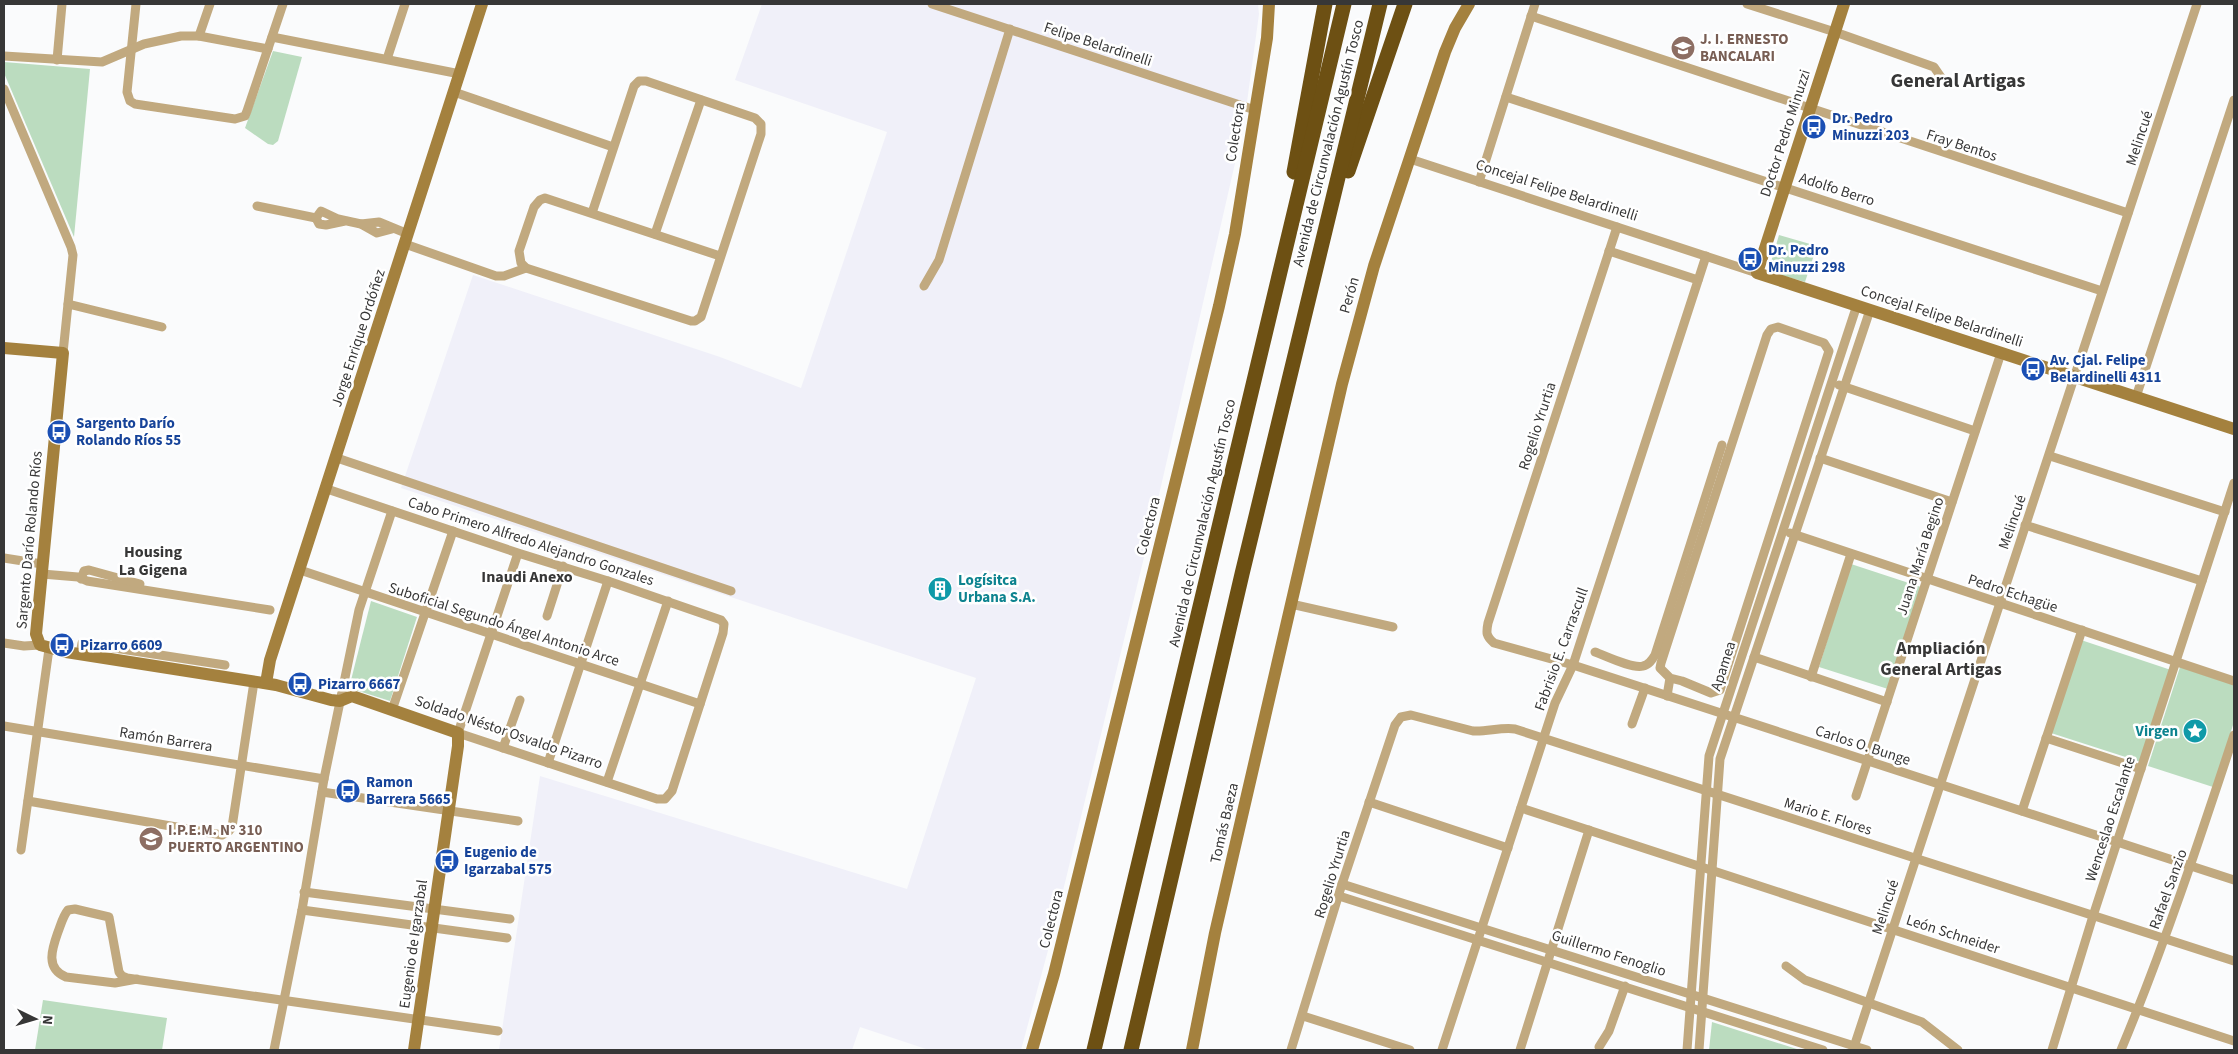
<svg xmlns="http://www.w3.org/2000/svg" width="2238" height="1054" viewBox="0 0 2238 1054" font-family="'Source Sans 3',sans-serif">
  <rect width="100%" height="100%" fill="#fafbfc"/>
  <!-- built -->
  <path fill="#f0f0f9" d="M762,4H1258L1259,14L1244,124L1156,508L1053,932L1021,1050H929L860,1027L852,1050H499L540,776L907,889L976,678L401,488L473,275L720,357L801,388L887,132L735,80Z"/>
  <!-- green -->
  <g fill="#bbdcbf">
    <path d="M273,51L302,57L278,141L273,145L268,144L245,128Z"/>
    <path d="M4,62L90,69L74,237L4,73Z"/>
    <path d="M1779,235L1817,246L1805,282L1774,273L1770,265Z"/>
    <path d="M1851,564L1921,587L1888,689L1819,667Z"/>
    <path d="M371,601L417,617L390,701L349,688Z"/>
    <path d="M2081,640L2171,670L2141,762L2051,733Z"/>
    <path d="M2180,667L2234,685V722L2213,787L2148,766Z"/>
    <path d="M43,1000L167,1018L162,1050H35Z"/>
    <path d="M1712,1022L1800,1050H1709Z"/>
  </g>
  <g fill="none" stroke-linecap="round" stroke-linejoin="round">
    <!-- street -->
    <g stroke="#c1a97f" stroke-width="9">
      <path d="M136,4L127,92L130,101L135,104L235,119L245,116L247,111L283,4"/>
      <path d="M932,4L1255,110"/>
      <path d="M1747,4L1835,32L1934,67L1945,83"/>
      <path d="M1531,16L2128,213"/>
      <path d="M199,36L210,4"/>
      <path d="M272,37L460,74"/>
      <path d="M4,56L102,62L144,44L181,36H199L268,49"/>
      <path d="M387,59L405,4"/>
      <path d="M57,60L62,4"/>
      <path d="M4,89L71,247L73,255L63,353"/>
      <path d="M454,92L613,147"/>
      <path d="M1506,97L2102,291"/>
      <path d="M1410,159L1757,273"/>
      <path d="M1479,182L1535,4"/>
      <path d="M257,206L316,218"/>
      <path d="M592,213L634,86L639,81H646L755,118L761,124V134L701,317L695,321H691L526,268L521,263L519,251L534,207L540,200L545,198L720,256"/>
      <path d="M345,221L326,225L319,224L316,218L321,211L338,219L361,224L377,233L392,229"/>
      <path d="M361,224L379,222L408,234"/>
      <path d="M1617,227L1488,623C1486,633 1486,636 1494,643L1573,665L2234,880"/>
      <path d="M655,234L701,100"/>
      <path d="M405,244L496,276H504L526,268"/>
      <path d="M1609,251L1698,280"/>
      <path d="M924,286L939,260L1010,29"/>
      <path d="M68,304L162,327"/>
      <path d="M1839,385L1975,431"/>
      <path d="M2136,397L2234,100"/>
      <path d="M2050,456L2225,512"/>
      <path d="M337,458L731,591"/>
      <path d="M1820,458L1952,502"/>
      <path d="M327,489L518,553L608,581L721,620L724,624L723,633L672,791L665,799H657L458,733L518,553"/>
      <path d="M2025,525L2202,581"/>
      <path d="M1790,533L2234,681"/>
      <path d="M4,558L42,564"/>
      <path d="M300,570L700,704"/>
      <path d="M42,574L78,577L87,581L270,610"/>
      <path d="M81,579L84,571L89,570L140,584"/>
      <path d="M1291,604L1393,627"/>
      <path d="M547,616L563,566"/>
      <path d="M4,643L24,646L40,645"/>
      <path d="M1595,652C1606,656 1632,669 1643,666C1649,665 1652,660 1655,655L1722,445"/>
      <path d="M80,654L82,643L225,665"/>
      <path d="M1754,657L1887,702"/>
      <path d="M1811,677L1851,554"/>
      <path d="M1667,696L1670,678L1660,668L1661,663L1767,335L1771,329L1778,327L1824,343L1829,351L1720,690L1711,693L1682,681L1670,678"/>
      <path d="M392,710L453,531"/>
      <path d="M1632,724L1645,688"/>
      <path d="M4,726L324,779"/>
      <path d="M2046,738L2141,769"/>
      <path d="M503,748L520,700"/>
      <path d="M548,763L608,581"/>
      <path d="M607,782L668,601"/>
      <path d="M322,792L518,821"/>
      <path d="M1856,796L2001,353"/>
      <path d="M28,801L222,835L229,831L232,827L254,682"/>
      <path d="M1369,802L1508,848"/>
      <path d="M1521,808L2234,1041"/>
      <path d="M2022,811L2082,630"/>
      <path d="M21,850L49,649"/>
      <path d="M1342,884L1867,1050"/>
      <path d="M304,892L510,919"/>
      <path d="M1339,896L1823,1050"/>
      <path d="M302,910L507,938"/>
      <path d="M1786,966L1805,980L1922,1022L1958,1050"/>
      <path d="M137,979L115,983L66,977C45,968 52,949 58,932C61,924 63,916 68,910L75,909L109,917L119,972L122,976L127,978L498,1031"/>
      <path d="M1303,1016L1410,1050"/>
      <path d="M1599,1047L1609,1031L1625,986"/>
      <path d="M274,1050L302,910L324,779L359,610L392,511"/>
      <path d="M1291,1050L1342,884L1395,725L1401,717L1411,715L1473,731C1487,732 1501,727 1515,729L2234,961"/>
      <path d="M1442,1050L1555,703L1573,665L1706,256"/>
      <path d="M1520,1050L1589,830"/>
      <path d="M1687,1050L1709,756L1857,305"/>
      <path d="M1699,1050L1720,759L1870,310"/>
      <path d="M1853,1050L2197,4"/>
      <path d="M2052,1050L2093,916L2234,483"/>
      <path d="M2121,1050C2164,947 2199,841 2234,735"/>
    </g>
    <!-- secondary -->
    <g stroke="#a4813e" stroke-width="12">
      <path d="M1844,4L1757,273L2234,429"/>
      <path d="M4,348L63,353L36,634L40,645L66,652L276,685L331,700L340,701L352,696L458,733V746L414,1050"/>
      <path d="M266,683L270,660L482,4"/>
      <path d="M1032,1050L1054,974L1219,306L1235,234L1267,38L1269,4"/>
      <path d="M1192,1050L1215,933L1342,384L1374,266L1445,52L1455,28L1469,4"/>
    </g>
    <!-- highway -->
    <g stroke="#6d5013" stroke-width="15">
      <path d="M1348,171L1405,4"/>
      <path d="M1294,172L1325,4"/>
      <path d="M1094,1050L1344,4"/>
      <path d="M1131,1050L1242,574L1380,4"/>
    </g>
  </g>
  <!-- icons -->
  <defs>
    <symbol id="school-disc" viewBox="-11 -11 22 22"><circle r="9.5" fill="#8d6e63" stroke="#fff"/><path d="M0-5L7-2L0 1L-7-2ZM-4 1L0 2.5L4 1V4Q0 6-4 4Z" fill="#fff"/></symbol>
    <symbol id="bus-disc" viewBox="-11 -11 22 22"><circle r="9.5" fill="#1a4fb4" stroke="#fff"/><path d="M-5-6H5V4H4V6H2V4H-2V6H-4V4H-5ZM-3.5-4V0h7V-4ZM-3.5 1.2v1.5H-2V1.2ZM2 1.2v1.5H3.5V1.2Z" fill="#fff"/></symbol>
    <symbol id="building-disc" viewBox="-11 -11 22 22"><circle r="9.5" fill="#0f9aa8" stroke="#fff"/><path d="M-4-6H4V6H1V3H-1V6H-4ZM-2.5-4.3h1.7v1.8h-1.7ZM.8-4.3h1.7v1.8H.8ZM-2.5-1h1.7V.8h-1.7ZM.8-1h1.7V.8H.8Z" fill="#fff"/></symbol>
    <symbol id="sight-disc" viewBox="-11 -11 22 22"><circle r="9.5" fill="#0f9aa8" stroke="#fff"/><path d="M0-6L1.8-2.2L6-1.7L2.9 1.2L3.7 5.4L0 3.3L-3.7 5.4L-2.9 1.2L-6-1.7L-1.8-2.2Z" fill="#fff"/></symbol>
  </defs>
  <g fill-rule="evenodd">
    <use href="#school-disc" x="1669" y="34" width="28" height="28"/>
    <use href="#bus-disc" x="1800" y="113" width="28" height="28"/>
    <use href="#bus-disc" x="1736" y="245" width="28" height="28"/>
    <use href="#bus-disc" x="2019" y="355" width="28" height="28"/>
    <use href="#bus-disc" x="45" y="418" width="28" height="28"/>
    <use href="#building-disc" x="926" y="575" width="28" height="28"/>
    <use href="#bus-disc" x="48" y="631" width="28" height="28"/>
    <use href="#bus-disc" x="286" y="670" width="28" height="28"/>
    <use href="#sight-disc" x="2181" y="717" width="28" height="28"/>
    <use href="#bus-disc" x="334" y="777" width="28" height="28"/>
    <use href="#school-disc" x="137" y="825" width="28" height="28"/>
    <use href="#bus-disc" x="433" y="847" width="28" height="28"/>
  </g>
  <g text-anchor="middle" stroke-width="5" stroke-linejoin="round" paint-order="stroke">
    <!-- education labels -->
    <g font-size="15" font-weight="bold" fill="#785e54" stroke="#fff" text-anchor="start">
      <text x="1700" y="44">J. I. ERNESTO<tspan x="1700" dy="17">BANCALARI</tspan></text>
      <text x="168" y="835">I.P.E.M. N° 310<tspan x="168" dy="17">PUERTO ARGENTINO</tspan></text>
    </g>
    <!-- street labels -->
    <g font-size="15" fill="#373737" stroke="#fff">
      <text transform="translate(1098 44) rotate(18)" y="5">Felipe Belardinelli</text>
      <text transform="translate(1235 132) rotate(-81)" y="5">Colectora</text>
      <text transform="translate(1785 133) rotate(-72)" y="5">Doctor Pedro Minuzzi</text>
      <text transform="translate(2139 138) rotate(-72)" y="5">Melincué</text>
      <text transform="translate(1328 143) rotate(-76)" y="5">Avenida de Circunvalación Agustín Tosco</text>
      <text transform="translate(1962 145) rotate(18)" y="5">Fray Bentos</text>
      <text transform="translate(1837 189) rotate(18)" y="5">Adolfo Berro</text>
      <text transform="translate(1557 190) rotate(18)" y="5">Concejal Felipe Belardinelli</text>
      <text transform="translate(1349 295) rotate(-74)" y="5">Perón</text>
      <text transform="translate(1942 316) rotate(18)" y="5">Concejal Felipe Belardinelli</text>
      <text transform="translate(358 338) rotate(-72)" y="5">Jorge Enrique Ordóñez</text>
      <text transform="translate(1537 426) rotate(-72)" y="5">Rogelio Yrurtia</text>
      <text transform="translate(2012 522) rotate(-71)" y="5">Melincué</text>
      <text transform="translate(1202 523) rotate(-77)" y="5">Avenida de Circunvalación Agustín Tosco</text>
      <text transform="translate(1148 526) rotate(-76)" y="5">Colectora</text>
      <text transform="translate(29 540) rotate(-85)" y="5">Sargento Darío Rolando Ríos</text>
      <text transform="translate(531 541) rotate(18)" y="5">Cabo Primero Alfredo Alejandro Gonzales</text>
      <text transform="translate(1920 556) rotate(-72)" y="5">Juana María Begino</text>
      <text transform="translate(2013 593) rotate(18)" y="5">Pedro Echagüe</text>
      <text transform="translate(504 624) rotate(18)" y="5">Suboficial Segundo Ángel Antonio Arce</text>
      <text transform="translate(1561 649) rotate(-70)" y="5">Fabrisio E. Carrascull</text>
      <text transform="translate(1723 666) rotate(-72)" y="5">Apamea</text>
      <text transform="translate(509 732) rotate(19)" y="5">Soldado Néstor Osvaldo Pizarro</text>
      <text transform="translate(166 739) rotate(9)" y="5">Ramón Barrera</text>
      <text transform="translate(1863 745) rotate(18)" y="5">Carlos O. Bunge</text>
      <text transform="translate(1828 816) rotate(18)" y="5">Mario E. Flores</text>
      <text transform="translate(2110 819) rotate(-72)" y="5">Wenceslao Escalante</text>
      <text transform="translate(1224 823) rotate(-77)" y="5">Tomás Baeza</text>
      <text transform="translate(1332 874) rotate(-73)" y="5">Rogelio Yrurtia</text>
      <text transform="translate(2168 889) rotate(-70)" y="5">Rafael Sanzio</text>
      <text transform="translate(1885 907) rotate(-72)" y="5">Melincué</text>
      <text transform="translate(1051 919) rotate(-76)" y="5">Colectora</text>
      <text transform="translate(1953 934) rotate(18)" y="5">León Schneider</text>
      <text transform="translate(413 944) rotate(-82)" y="5">Eugenio de Igarzabal</text>
      <text transform="translate(1609 953) rotate(18)" y="5">Guillermo Fenoglio</text>
    </g>
    <!-- transit labels -->
    <g font-size="15" font-weight="bold" fill="#164399" stroke="#fff" text-anchor="start">
      <text x="1832" y="123">Dr. Pedro<tspan x="1832" dy="17">Minuzzi 203</tspan></text>
      <text x="1768" y="255">Dr. Pedro<tspan x="1768" dy="17">Minuzzi 298</tspan></text>
      <text x="2050" y="365">Av. Cjal. Felipe<tspan x="2050" dy="17">Belardinelli 4311</tspan></text>
      <text x="76" y="428">Sargento Darío<tspan x="76" dy="17">Rolando Ríos 55</tspan></text>
      <text x="80" y="650">Pizarro 6609</text>
      <text x="318" y="689">Pizarro 6667</text>
      <text x="366" y="787">Ramon<tspan x="366" dy="17">Barrera 5665</tspan></text>
      <text x="464" y="857">Eugenio de<tspan x="464" dy="17">Igarzabal 575</tspan></text>
    </g>
    <!-- culture labels -->
    <g font-size="15" font-weight="bold" fill="#0d838f" stroke="#fff" text-anchor="start">
      <text x="958" y="585">Logísitca<tspan x="958" dy="17">Urbana S.A.</tspan></text>
      <text x="2178" y="736" text-anchor="end">Virgen</text>
    </g>
    <!-- neighbourhood labels -->
    <g font-size="16" font-weight="bold" fill="#373737" stroke="#fff">
      <text x="153" y="557">Housing<tspan x="153" dy="18">La Gigena</tspan></text>
      <text x="527" y="582">Inaudi Anexo</text>
    </g>
    <!-- quarter labels -->
    <g font-size="18" font-weight="bold" fill="#373737" stroke="#fff">
      <text x="1941" y="654">Ampliación<tspan x="1941" dy="21">General Artigas</tspan></text>
    </g>
    <!-- district labels -->
    <g font-size="20" font-weight="bold" fill="#373737" stroke="#fff">
      <text x="1958" y="87">General Artigas</text>
    </g>
  </g>
  <!-- border -->
  <rect width="2238" height="1054" fill="none" stroke="#373737" stroke-width="10"/>
  <!-- north arrow -->
  <g transform="translate(35 1019) rotate(95)" stroke="#ffffff" stroke-width="4" paint-order="stroke">
  <path d="M0-4L9 19L0 12L-9 19Z" fill="#373737"/>
  <text y="-8" font-size="14" font-weight="bold" text-anchor="middle" fill="#373737">N</text>
  </g>
</svg>
